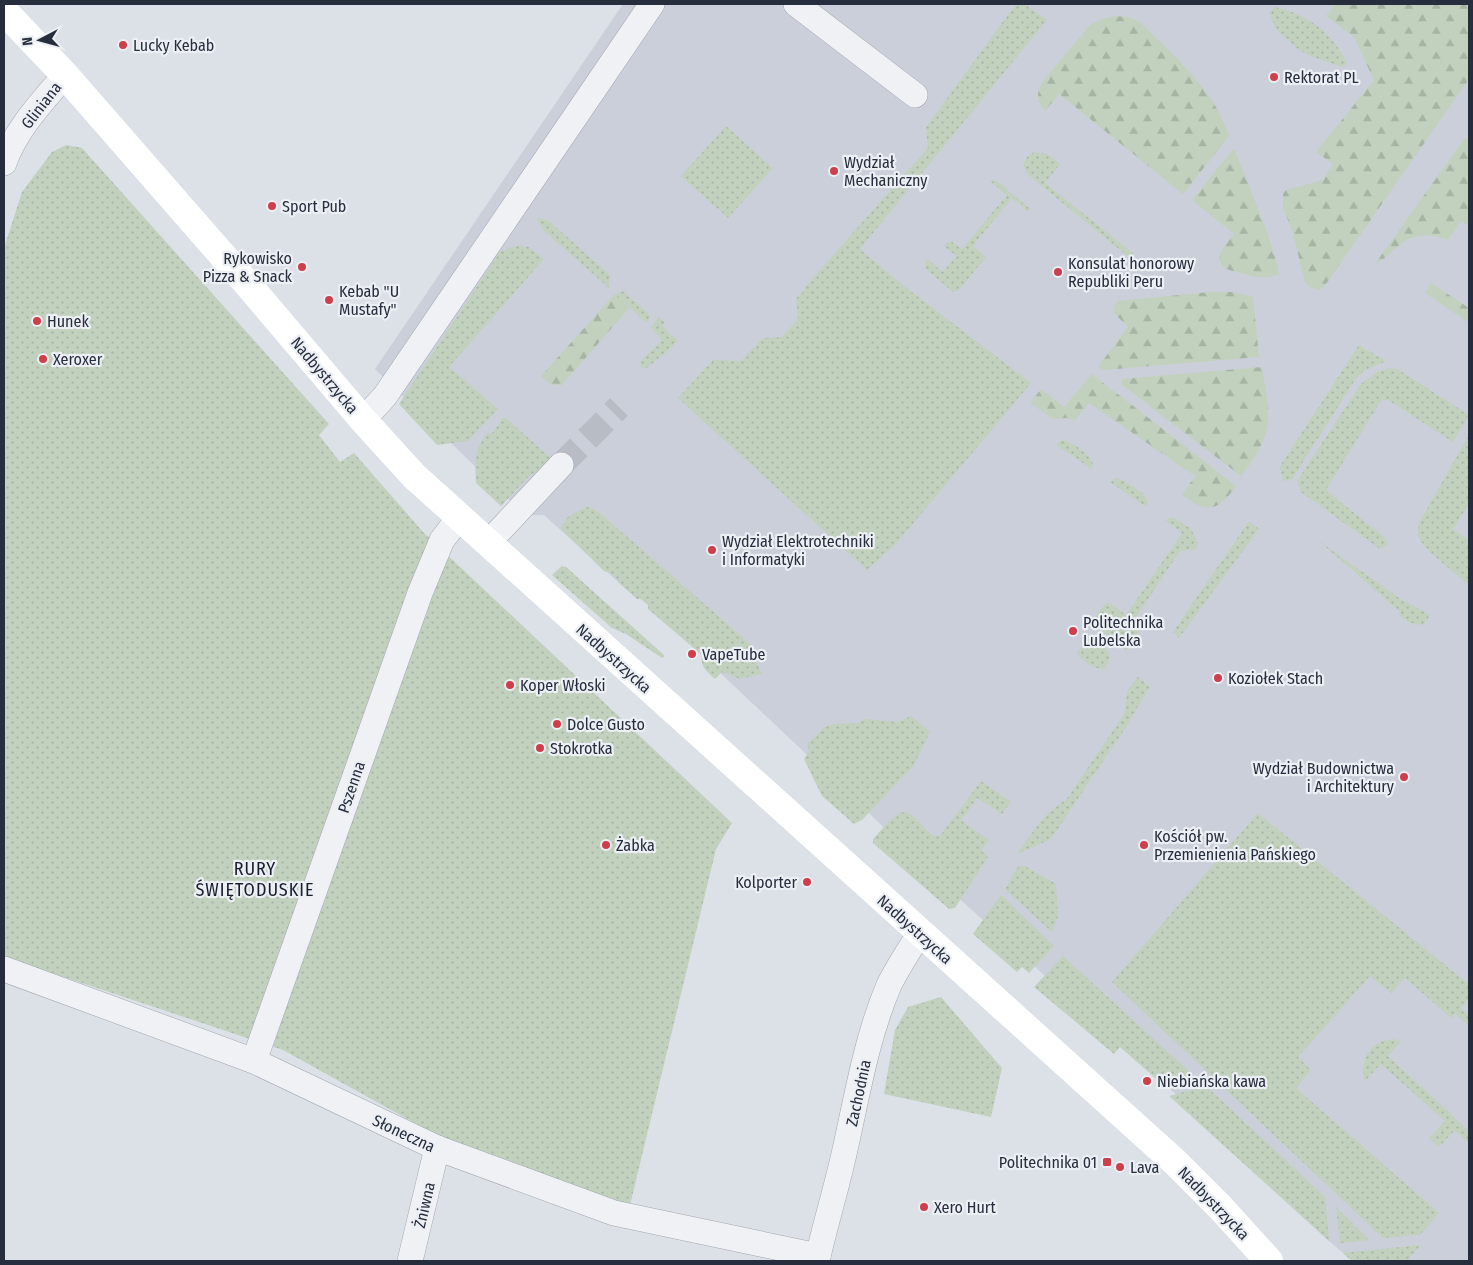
<svg xmlns="http://www.w3.org/2000/svg" width="1473" height="1265" viewBox="0 0 1473 1265" font-family="'Fira Sans Condensed',sans-serif">
  <defs>
    <pattern id="green-dots" width="8" height="8" patternUnits="userSpaceOnUse" patternTransform="scale(1.25)"><rect width="8" height="8" fill="#c1d1be"/><path d="M2 2h.1M6 6h.1" fill="none" stroke="#a6b4a4" stroke-width="1.8" stroke-linecap="round"/></pattern>
    <pattern id="forest-firs" width="22" height="20" patternUnits="userSpaceOnUse" patternTransform="scale(1.25)"><rect width="22" height="20" fill="#c1d1be"/><path d="M5 1l3.5 6h-7zM16 11l3.5 6h-7z" fill="#a6b4a4"/></pattern>
  </defs>
  <rect width="100%" height="100%" fill="#dce0e7"/>
  <!-- built -->
  <path fill="#cbcfd9" d="M623,4H1469V1261H1352L1320,1233L1191,1108L962,901L680,635L648,609V605L641,599H637L544,515H525L375,369Z"/>
  <!-- green -->
  <g fill="url(#green-dots)">
    <path d="M1016,4H1025L1047,20L860,249L904,286L1031,383L895,545L867,570L678,398L713,360L741,361L763,338L782,337L798,319L796,298L804,291L805,287L928,148L926,127Z"/>
    <path d="M1274,7C1306,13 1333,33 1347,63L1343,67L1310,56L1299,50L1276,29L1269,13Z"/>
    <path d="M726,126L773,168L728,218L681,176Z"/>
    <path d="M66,145L82,148L329,424L319,435L340,462L354,453L424,533L732,823L716,849L630,1205L458,1147L283,1050L4,957V248L22,192L52,152Z"/>
    <path d="M1035,152L1047,154L1060,164L1045,183L1134,254L1130,258L1027,174C1021,165 1024,156 1035,152Z"/>
    <path d="M994,180L997,181L1030,209L1028,212L1012,198L973,246L986,257L959,290L953,292L926,269L925,261L927,259L943,272L956,256L945,247V243L952,242L962,249L1007,195L990,181Z"/>
    <path d="M539,218L549,221L610,275L609,288L543,230L537,219Z"/>
    <path d="M520,245L529,247L544,259L449,367L498,409L468,441L437,445L399,404L500,252L509,248Z"/>
    <path d="M623,291L651,316L646,323L630,307L614,295Z"/>
    <path d="M659,317L665,322L662,326L678,341L662,356L645,369L642,368L640,365L641,361L662,340L651,327Z"/>
    <path d="M1359,345L1386,361L1364,371L1357,377L1292,479L1286,481L1283,480L1280,468L1282,463Z"/>
    <path d="M1391,368L1399,370L1469,415L1453,442L1388,400H1384L1380,402L1326,490L1384,537L1388,544L1386,546L1380,549L1301,492L1297,481L1361,384L1378,371Z"/>
    <path d="M503,418H506L553,460L550,464L529,476L501,506L476,483C475,461 474,449 488,432L491,435Z"/>
    <path d="M1469,435V504L1453,529L1469,540V585C1458,575 1425,551 1419,538C1417,532 1418,528 1419,523Z"/>
    <path d="M1062,440C1072,442 1090,454 1093,464L1092,469L1056,445Z"/>
    <path d="M1115,478L1121,479L1142,493L1145,496L1148,503L1145,506L1110,482Z"/>
    <path d="M586,507L592,508L601,514L755,648L751,652L762,674L740,679L722,672L715,679C707,672 700,666 702,655L648,609V605L641,599H637L618,582C617,576 610,572 604,571L560,528L568,517Z"/>
    <path d="M1173,517L1191,529L1198,543L1196,549L1180,551L1136,617L1140,631L1126,651L1091,621L1106,603L1111,604L1126,615L1182,533L1165,520Z"/>
    <path d="M1249,521L1259,529L1179,638L1173,632Z"/>
    <path d="M1319,541L1399,598L1430,615L1425,623L1420,625L1408,622L1399,615L1400,612Z"/>
    <path d="M562,566L566,567L665,656L662,658L626,634L612,628L552,575Z"/>
    <path d="M1089,637C1103,648 1118,652 1104,669C1093,669 1083,662 1077,653Z"/>
    <path d="M1138,677L1150,686L1126,727L1051,839L1017,854C1032,834 1044,812 1066,800L1125,713L1127,691Z"/>
    <path d="M911,716L930,732L914,765L862,820L854,824L822,796L804,759L809,751L807,744L825,727L834,724L858,723L865,719L898,722Z"/>
    <path d="M981,781L1011,802L1002,814L977,798L961,820L989,840L981,850L988,857L955,908L949,909L873,843V839C879,833 896,810 906,812C913,814 927,831 933,836H940Z"/>
    <path d="M1258,813L1466,982L1469,979V998L1461,1008L1469,1016V1026L1455,1014L1451,1018L1405,978L1391,993L1370,976L1298,1057L1311,1070L1296,1088L1439,1213L1420,1235L1383,1238L1112,982Z"/>
    <path d="M1020,866H1025L1056,884L1058,917L1052,932L1005,889L1017,868Z"/>
    <path d="M1001,895L1054,946L1029,973L1022,967L1017,972L973,934Z"/>
    <path d="M1063,956L1192,1074L1162,1084L1120,1047L1114,1054L1034,987Z"/>
    <path d="M941,997L1002,1068L991,1117L884,1094L895,1030L908,1007Z"/>
    <path d="M1393,1039L1401,1041L1388,1056L1469,1131V1144L1455,1130L1439,1147L1429,1138L1445,1121L1381,1064L1365,1081C1359,1059 1370,1041 1393,1039Z"/>
    <path d="M1206,1086L1325,1197L1329,1241L1169,1096Z"/>
    <path d="M1336,1207L1369,1240L1340,1243Z"/>
    <path d="M1421,1245L1406,1261H1352L1343,1253Z"/>
  </g>
  <!-- forest -->
  <g fill="url(#forest-firs)">
    <path d="M1335,4H1469V79L1324,287L1319,290L1309,287L1305,282L1293,234L1283,207V194L1286,190L1323,180L1333,164L1316,152L1374,80L1354,37L1326,16Z"/>
    <path d="M1115,16L1128,17L1139,21C1172,55 1214,88 1229,136L1183,194L1059,94L1045,111C1036,101 1036,93 1043,81L1090,25L1102,19Z"/>
    <path d="M1464,139H1469V226L1461,221L1448,240C1426,232 1412,233 1394,250C1387,255 1383,261 1375,264Z"/>
    <path d="M1234,148L1266,229L1278,267L1279,274C1262,282 1243,273 1226,269C1211,257 1226,245 1234,234L1192,200Z"/>
    <path d="M1431,283L1469,308V323L1425,293Z"/>
    <path d="M1210,292H1233L1253,297L1259,357L1103,370L1098,367L1128,327L1114,313V307L1118,301Z"/>
    <path d="M614,295L630,307L562,385C552,386 548,383 541,376Z"/>
    <path d="M1262,367C1264,382 1270,409 1268,423C1266,442 1253,461 1241,476L1121,384L1122,379Z"/>
    <path d="M1092,374L1236,486C1217,513 1207,513 1182,495L1195,476L1089,403L1075,420L1066,418L1053,419L1030,403L1041,389L1064,407Z"/>
  </g>
  <g fill="none" stroke-linecap="round" stroke-linejoin="round">
    <!-- street-tunnel -->
    <path stroke="#b8bcc5" stroke-width="25" stroke-dasharray="25 12" stroke-linecap="butt" d="M561,465L619,407"/>
    <defs>
      <g id="street">
        <path d="M796,4L915,95"/>
        <path d="M4,163C16,129 42,102 65,75"/>
        <path d="M363,420L385,396L652,4"/>
        <path d="M488,543L561,465"/>
        <path d="M4,969L254,1061L437,1148L614,1213L818,1256"/>
        <path d="M254,1061L420,593L442,540L459,518"/>
        <path d="M410,1261L437,1148"/>
        <path d="M817,1261C825,1225 836,1190 844,1154C857,1097 866,1039 889,985C898,967 909,950 920,933"/>
      </g>
    </defs>
    <!-- street casing -->
    <use href="#street" stroke="#a2a7b1" stroke-width="26"/>
    <!-- street -->
    <use href="#street" stroke="#eff1f5" stroke-width="25"/>
    <!-- secondary -->
    <path stroke="#fff" stroke-width="28" d="M4,11L65,75L244,280L363,420L414,476L1175,1162L1220,1207L1269,1261"/>
  </g>
  <!-- markers -->
  <g fill="#ce3f4c" stroke="#eceff4" stroke-width="2">
    <circle cx="123" cy="45" r="5"/>
    <circle cx="1274" cy="77" r="5"/>
    <circle cx="834" cy="171" r="5"/>
    <circle cx="272" cy="206" r="5"/>
    <circle cx="302" cy="267" r="5"/>
    <circle cx="1058" cy="272" r="5"/>
    <circle cx="329" cy="300" r="5"/>
    <circle cx="37" cy="321" r="5"/>
    <circle cx="43" cy="359" r="5"/>
    <circle cx="712" cy="550" r="5"/>
    <circle cx="1073" cy="631" r="5"/>
    <circle cx="692" cy="654" r="5"/>
    <circle cx="1218" cy="678" r="5"/>
    <circle cx="510" cy="685" r="5"/>
    <circle cx="557" cy="724" r="5"/>
    <circle cx="540" cy="748" r="5"/>
    <circle cx="1404" cy="777" r="5"/>
    <circle cx="606" cy="845" r="5"/>
    <circle cx="1144" cy="845" r="5"/>
    <circle cx="807" cy="882" r="5"/>
    <circle cx="1147" cy="1081" r="5"/>
    <rect x="1102" y="1157" width="10" height="10" rx="2.5"/>
    <circle cx="1120" cy="1167" r="5"/>
    <circle cx="924" cy="1207" r="5"/>
  </g>
  <g text-anchor="middle" stroke-width="4.5" stroke-linejoin="round" paint-order="stroke">
    <!-- poi labels -->
    <g font-size="16" fill="#262d3d" stroke="#eceff4" text-anchor="start">
      <text x="133" y="51">Lucky Kebab</text>
      <text x="1284" y="83">Rektorat PL</text>
      <text x="844" y="168">Wydział<tspan x="844" dy="18">Mechaniczny</tspan></text>
      <text x="282" y="212">Sport Pub</text>
      <text x="292" y="264" text-anchor="end">Rykowisko<tspan x="292" dy="18">Pizza &amp; Snack</tspan></text>
      <text x="1068" y="269">Konsulat honorowy<tspan x="1068" dy="18">Republiki Peru</tspan></text>
      <text x="339" y="297">Kebab "U<tspan x="339" dy="18">Mustafy"</tspan></text>
      <text x="47" y="327">Hunek</text>
      <text x="53" y="365">Xeroxer</text>
      <text x="722" y="547">Wydział Elektrotechniki<tspan x="722" dy="18">i Informatyki</tspan></text>
      <text x="1083" y="628">Politechnika<tspan x="1083" dy="18">Lubelska</tspan></text>
      <text x="702" y="660">VapeTube</text>
      <text x="1228" y="684">Koziołek Stach</text>
      <text x="520" y="691">Koper Włoski</text>
      <text x="567" y="730">Dolce Gusto</text>
      <text x="550" y="754">Stokrotka</text>
      <text x="1394" y="774" text-anchor="end">Wydział Budownictwa<tspan x="1394" dy="18">i Architektury</tspan></text>
      <text x="1154" y="842">Kościół pw.<tspan x="1154" dy="18">Przemienienia Pańskiego</tspan></text>
      <text x="616" y="851">Żabka</text>
      <text x="797" y="888" text-anchor="end">Kolporter</text>
      <text x="1157" y="1087">Niebiańska kawa</text>
      <text x="1097" y="1168" text-anchor="end">Politechnika 01</text>
      <text x="1130" y="1173">Lava</text>
      <text x="934" y="1213">Xero Hurt</text>
    </g>
    <!-- street labels -->
    <g font-size="16" fill="#262d3d" stroke="#eceff4">
      <text transform="translate(41 105) rotate(-52)" y="6">Gliniana</text>
      <text transform="translate(325 375) rotate(50)" y="6">Nadbystrzycka</text>
      <text transform="translate(614 658) rotate(42)" y="6">Nadbystrzycka</text>
      <text transform="translate(351 787) rotate(-71)" y="6">Pszenna</text>
      <text transform="translate(915 929) rotate(42)" y="6">Nadbystrzycka</text>
      <text transform="translate(858 1093) rotate(-78)" y="6">Zachodnia</text>
      <text transform="translate(404 1133) rotate(25)" y="6">Słoneczna</text>
      <text transform="translate(1214 1203) rotate(46)" y="6">Nadbystrzycka</text>
      <text transform="translate(424 1205) rotate(-77)" y="6">Żniwna</text>
    </g>
    <!-- neighbourhood labels -->
    <g font-size="18" letter-spacing="1" fill="#191e2e" stroke="#eceff4">
      <text x="255" y="875">RURY<tspan x="255" dy="21">ŚWIĘTODUSKIE</tspan></text>
    </g>
  </g>
  <!-- border -->
  <rect width="1473" height="1265" fill="none" stroke="#262d3d" stroke-width="10"/>
  <!-- north arrow -->
  <g transform="translate(40 40) rotate(264)" stroke="#eceff4" stroke-width="4" paint-order="stroke">
  <path d="M0-4L9 19L0 12L-9 19Z" fill="#262d3d"/>
  <text y="-8" font-size="14" font-weight="bold" text-anchor="middle" fill="#262d3d">N</text>
  </g>
</svg>
